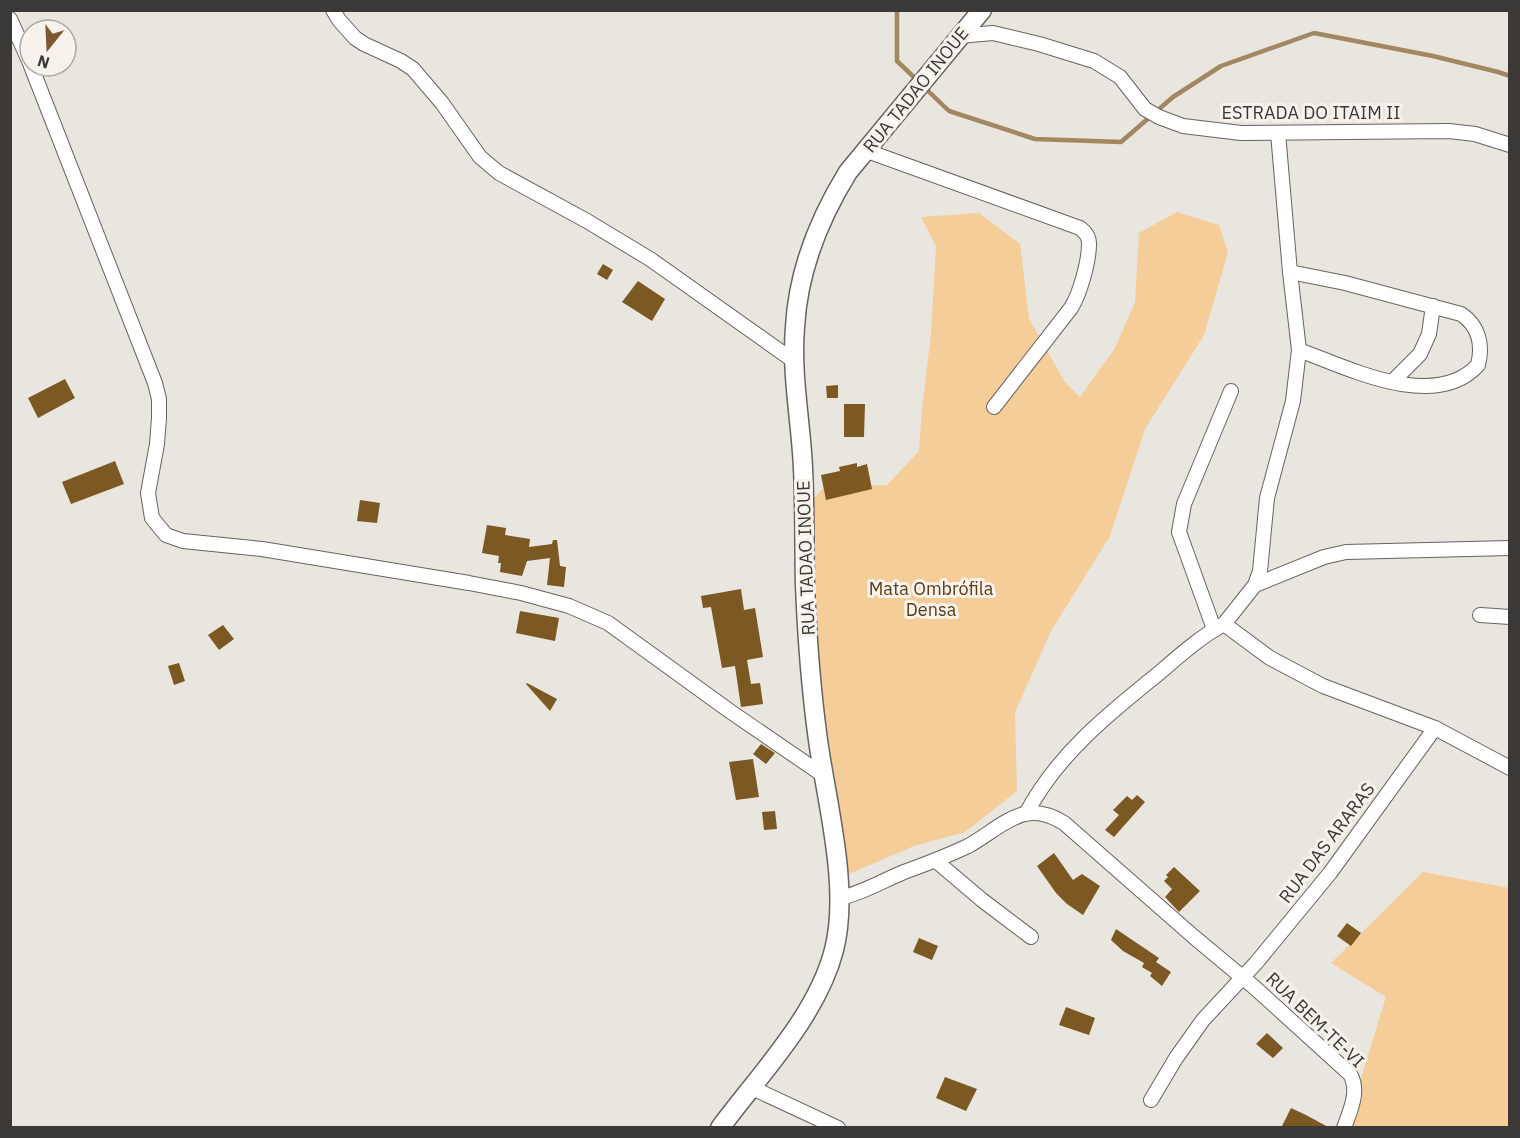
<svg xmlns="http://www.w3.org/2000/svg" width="1520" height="1138" viewBox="0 0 1520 1138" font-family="'IBM Plex Sans',sans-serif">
  <rect width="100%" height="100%" fill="#e9e5df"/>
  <!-- green -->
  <g fill="#f5cd98">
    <path d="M1177,212L1219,225L1228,252L1204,335L1145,429L1110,536L1051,631L1015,712L1017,791L965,832L914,846L849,874L807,594L815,562L807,505L824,488L887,485L919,451L922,410L931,334L936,246L921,217L979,213L1020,244L1029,319L1065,382L1080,397L1115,348L1135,302L1139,233Z"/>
    <path d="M1423,872L1509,888V1127H1346L1386,997L1331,963Z"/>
  </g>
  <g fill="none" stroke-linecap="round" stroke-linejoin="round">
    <!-- stream -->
    <g stroke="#a38760" stroke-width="4.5">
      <path d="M897,10V61L918,81"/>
      <path d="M924,87L949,111L1035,139L1121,142L1173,97L1221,66L1314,33L1433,56L1498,72L1510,76"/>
    </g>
  </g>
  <!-- building -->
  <g fill="#7c5822">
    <path d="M603,264L613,270L607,280L597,274Z"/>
    <path d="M638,281L665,299L652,321L622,302Z"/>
    <path d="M65,379L75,398L38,418L28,398Z"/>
    <path d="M838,385V398H827L826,386Z"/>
    <path d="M844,404H865L864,437H844Z"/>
    <path d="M115,461L124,484L71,504L62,482Z"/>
    <path d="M857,463V467L867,464L872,489L826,500L821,475L840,471L839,467Z"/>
    <path d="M360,500L380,503L377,523L357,521Z"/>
    <path d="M487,525L506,528L505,535L530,539L529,547L552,544L553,540H557L560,566L566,567L564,587L547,585L550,558L527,561L522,576L500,572L501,563H498L499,556L482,553Z"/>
    <path d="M741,589L744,610L755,608L763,657L747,660L751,684L760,683L763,704L741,707L735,666L722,668L711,607L703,608L701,596Z"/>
    <path d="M520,611L559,618L555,641L516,633Z"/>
    <path d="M223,625L234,639L219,650L208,635Z"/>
    <path d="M179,663L185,681L174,685L168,666Z"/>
    <path d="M527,683L557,699L550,711L526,684Z"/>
    <path d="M761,744L775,753L766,764L753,754Z"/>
    <path d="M753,759L759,797L736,800L729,762Z"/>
    <path d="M1137,795L1145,802L1114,837L1105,830L1119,815L1113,810L1127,796L1132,800Z"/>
    <path d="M775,811L777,829L764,830L762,812Z"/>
    <path d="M1054,853L1073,880L1082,874L1100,886L1083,915L1067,904L1056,893L1037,866Z"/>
    <path d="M1174,867L1200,891L1179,912L1165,897L1172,889L1164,881L1168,877L1166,875Z"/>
    <path d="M1347,923L1361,933L1351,946L1337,936Z"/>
    <path d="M1116,929L1159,958L1156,962L1171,972L1162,986L1150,976L1152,973L1142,967L1144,963L1123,951L1111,940Z"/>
    <path d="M919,938L938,946L932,960L913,952Z"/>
    <path d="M1066,1007L1095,1018L1089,1035L1059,1025Z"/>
    <path d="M1267,1033L1283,1048L1273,1058L1256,1044Z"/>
    <path d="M945,1077L977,1089L966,1111L936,1098Z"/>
    <path d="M1291,1108L1306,1115L1330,1128H1281Z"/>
  </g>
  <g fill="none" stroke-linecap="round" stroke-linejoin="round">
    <defs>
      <g id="street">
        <path d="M333,10L339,20L355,38L364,44L401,61L413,69L442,103L480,157L499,173L587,221L650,259L794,361"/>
        <path d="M10,19L30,63"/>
        <path d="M959,36L993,33L1039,44L1094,61L1120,77L1145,109L1159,117L1183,126L1241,133L1449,131L1475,134L1510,145"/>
        <path d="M31,66L155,383L159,399V418L157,444L148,493L152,518L166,535L183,541L262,549L469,583L521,593L569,606L608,623L731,712L823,775"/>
        <path d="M867,151L1080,228C1085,232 1089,236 1089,244C1089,261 1080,294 1071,308L994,407"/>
        <path d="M1290,272L1345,283L1461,314C1479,326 1483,345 1478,365C1435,412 1348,368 1299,350"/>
        <path d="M1392,382L1420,354L1429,334L1433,306"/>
        <path d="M1255,585L1324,557L1346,552L1510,548"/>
        <path d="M1480,615L1510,617"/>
        <path d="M1224,624L1255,585L1260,571L1267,498L1293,401L1299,350L1290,272L1278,133"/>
        <path d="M1214,629L1179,532L1184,504L1231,391"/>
        <path d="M1026,814C1056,756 1108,714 1158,674C1179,656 1200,637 1224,624L1270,658L1323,686L1435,728L1510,768"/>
        <path d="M936,861L982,900L1031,937"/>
        <path d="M840,898C863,893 882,881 904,872C926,864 947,856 968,846C987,836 1003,820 1024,814C1039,811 1051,815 1064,823L1194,937L1254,987L1350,1074C1360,1091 1350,1111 1344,1128"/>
        <path d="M750,1087L838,1128"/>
        <path d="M1151,1100L1176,1058L1203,1020L1256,963L1330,873L1435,728"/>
      </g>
      <path id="secondary" d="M720,1128C760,1074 817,1016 834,950C850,887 827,805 818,740C811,689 807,636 805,585C804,546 805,507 803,468C801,422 791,375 795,327C798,272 819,219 848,172L982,10"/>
    </defs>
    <!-- street casing -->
    <use href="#street" stroke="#67635e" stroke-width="16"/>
    <!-- secondary casing -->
    <use href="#secondary" stroke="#67635e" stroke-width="21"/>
    <!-- street -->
    <use href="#street" stroke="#fff" stroke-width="14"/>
    <!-- secondary -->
    <use href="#secondary" stroke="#fff" stroke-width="18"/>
  </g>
  <g text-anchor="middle" stroke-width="6" stroke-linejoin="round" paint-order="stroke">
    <!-- street labels -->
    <g font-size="18" fill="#3b3937" stroke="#f7f2ec">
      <text transform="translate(916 90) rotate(-51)" y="6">RUA TADAO INOUE</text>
      <text x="1311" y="119">ESTRADA DO ITAIM II</text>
      <text transform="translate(806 558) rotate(-92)" y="6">RUA TADAO INOUE</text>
      <text transform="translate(1327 843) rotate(-53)" y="6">RUA DAS ARARAS</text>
      <text transform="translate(1315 1020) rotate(44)" y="6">RUA BEM-TE-VI</text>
    </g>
    <!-- park labels -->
    <g font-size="18" fill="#583c12" stroke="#f7f2ec">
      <text x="931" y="595">Mata Ombrófila<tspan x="931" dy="21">Densa</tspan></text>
    </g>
  </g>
  <!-- border -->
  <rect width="1520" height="1138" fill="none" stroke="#3b3937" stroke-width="24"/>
  <!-- north arrow -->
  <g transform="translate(48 48) rotate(198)"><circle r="28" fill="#f7f2ec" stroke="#aca8a4" stroke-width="1.5"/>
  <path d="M0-4.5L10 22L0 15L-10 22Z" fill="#7a5b30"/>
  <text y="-9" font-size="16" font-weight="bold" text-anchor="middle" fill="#3b3937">N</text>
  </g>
</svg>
